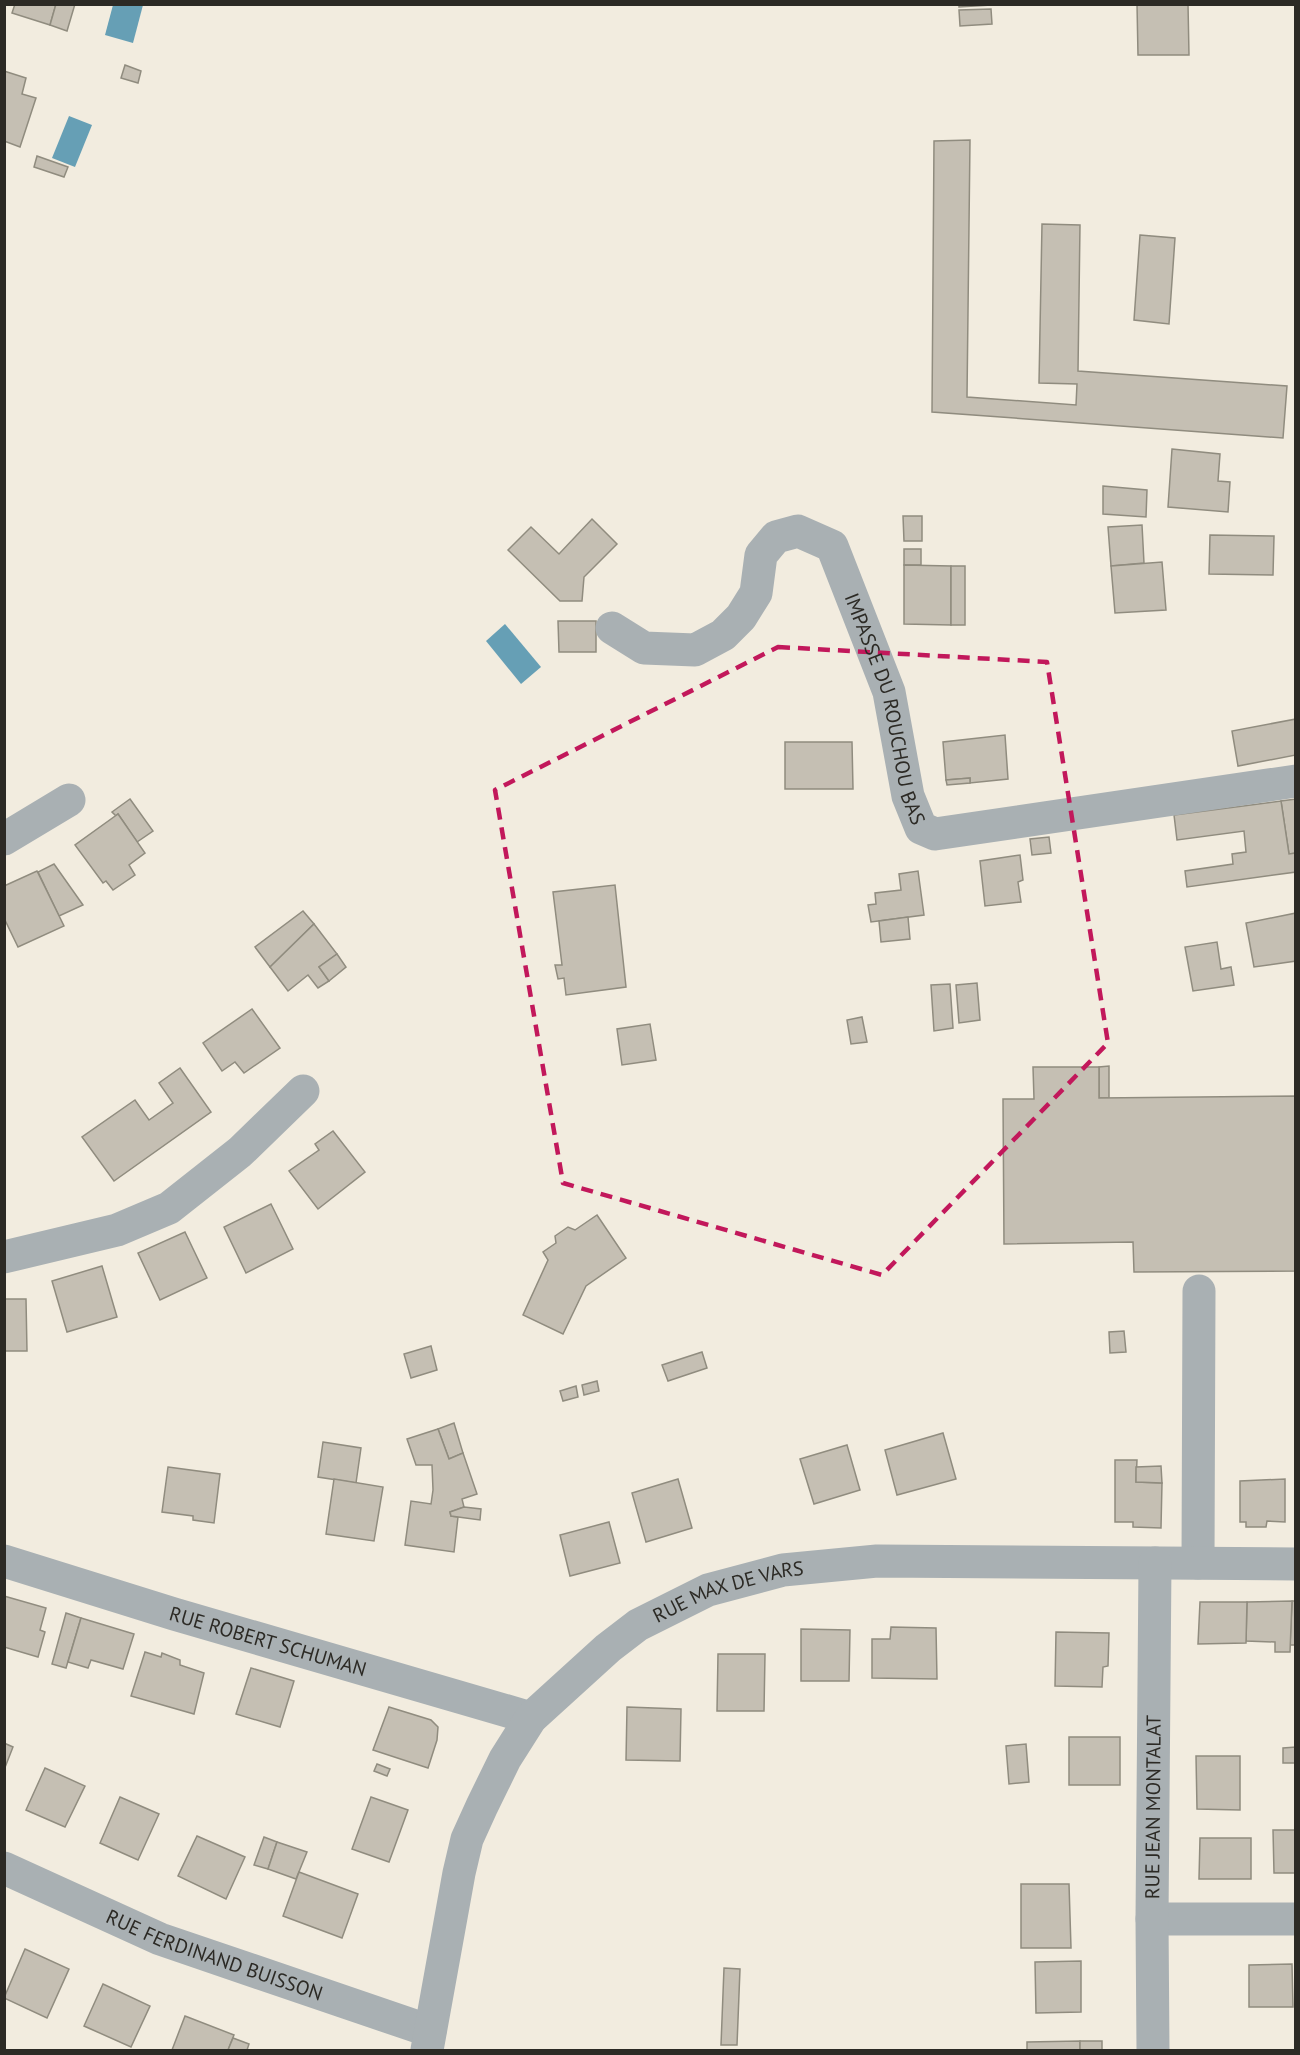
<svg xmlns="http://www.w3.org/2000/svg" width="1300" height="2055" viewBox="0 0 1300 2055" font-family="'PT Sans',sans-serif">
  <rect width="100%" height="100%" fill="#f2ecdf"/>
  <!-- water -->
  <g fill="#669fb5">
    <path d="M113,5H143L133,43L105,35Z"/>
    <path d="M69,116L92,125L75,167L52,158Z"/>
    <path d="M505,624L541,667L521,684L486,641Z"/>
  </g>
  <!-- building -->
  <g fill="#c5bfb3" stroke="#908c7f" stroke-width="1.5">
    <path d="M15,4H56L50,25L12,13Z"/>
    <path d="M56,4H75L67,31L50,25Z"/>
    <path d="M959,4H991V5L959,7Z"/>
    <path d="M1137,4H1188L1189,55H1138Z"/>
    <path d="M991,9L992,24L960,26L959,10Z"/>
    <path d="M125,65L141,71L138,83L121,78Z"/>
    <path d="M4,71L26,78L22,94L36,98L20,147L4,141Z"/>
    <path d="M970,140L967,397L1076,405L1077,384L1039,383L1042,224L1080,225L1078,371L1287,386L1283,438L932,412L934,141Z"/>
    <path d="M37,156L68,167L64,177L34,167Z"/>
    <path d="M1140,235L1175,238L1169,324L1134,320Z"/>
    <path d="M1172,449L1220,454L1218,481L1230,482L1228,512L1168,507Z"/>
    <path d="M1103,486L1147,490L1146,517L1103,514Z"/>
    <path d="M903,516H922V541H904Z"/>
    <path d="M592,519L617,544L584,577L582,601H560L508,550L531,527L559,554Z"/>
    <path d="M1142,525L1144,563L1111,566L1108,527Z"/>
    <path d="M1210,535L1274,536L1273,575L1209,574Z"/>
    <rect x="904" y="549" width="17" height="16"/>
    <path d="M1162,562L1166,610L1115,613L1111,566Z"/>
    <path d="M904,565L951,566V625L904,624Z"/>
    <rect x="951" y="566" width="14" height="59"/>
    <path d="M558,621H596V652H559Z"/>
    <path d="M1296,719V755L1238,766L1232,731Z"/>
    <path d="M1005,735L1008,779L970,783V778L946,780L943,742Z"/>
    <path d="M785,742H852L853,789H785Z"/>
    <path d="M970,778V783L947,785L946,780Z"/>
    <path d="M130,799L153,831L137,842L118,814L116,816L112,812Z"/>
    <path d="M1296,799V853L1289,854L1281,801Z"/>
    <path d="M1281,801L1289,854L1296,853V872L1187,887L1185,871L1233,864L1232,854L1246,852L1244,831L1177,840L1174,815Z"/>
    <path d="M118,814L145,853L129,865L135,875L113,890L106,881L103,883L75,845Z"/>
    <path d="M1049,837L1051,853L1032,855L1030,839Z"/>
    <path d="M1020,855L1023,880L1018,882L1021,902L985,906L980,861Z"/>
    <path d="M54,864L83,905L59,916L38,872Z"/>
    <path d="M37,871L64,926L18,947L4,918V886Z"/>
    <path d="M918,871L924,915L871,922L868,905L876,904L875,893L901,890L899,874Z"/>
    <path d="M615,885L626,987L566,995L564,978L558,979L555,965H562L553,892Z"/>
    <path d="M303,911L314,924L270,967L255,947Z"/>
    <path d="M1296,913V961L1254,967L1246,923Z"/>
    <path d="M908,917L910,939L881,942L879,921Z"/>
    <path d="M314,924L337,954L319,967L329,981L318,988L308,975L288,991L270,967Z"/>
    <path d="M1217,942L1221,969L1231,967L1234,985L1193,991L1185,947Z"/>
    <path d="M337,954L346,967L329,981L319,967Z"/>
    <path d="M977,983L980,1020L959,1023L956,985Z"/>
    <path d="M950,984L953,1028L934,1031L931,985Z"/>
    <path d="M252,1009L280,1048L244,1073L235,1062L222,1071L203,1043Z"/>
    <path d="M862,1017L867,1042L851,1044L847,1020Z"/>
    <path d="M650,1024L656,1060L622,1065L617,1029Z"/>
    <path d="M1109,1066V1098H1099V1067Z"/>
    <path d="M1033,1067H1099V1098L1296,1096V1271L1134,1272L1133,1242L1004,1244L1003,1099H1034Z"/>
    <path d="M180,1068L211,1112L114,1181L82,1137L135,1100L149,1120L173,1103L159,1083Z"/>
    <path d="M333,1131L365,1172L318,1209L289,1171L319,1150L315,1144Z"/>
    <path d="M271,1204L293,1249L246,1273L224,1227Z"/>
    <path d="M597,1215L626,1258L586,1286L563,1334L523,1315L548,1260L543,1252L556,1243L555,1236L568,1227L575,1230Z"/>
    <path d="M185,1232L207,1278L160,1300L138,1253Z"/>
    <path d="M102,1266L117,1317L67,1332L52,1281Z"/>
    <path d="M5,1299H26L27,1351H4Z"/>
    <path d="M1124,1331L1126,1352L1110,1353L1109,1332Z"/>
    <path d="M431,1346L437,1370L411,1378L404,1354Z"/>
    <path d="M702,1352L707,1368L668,1381L662,1365Z"/>
    <path d="M597,1381L599,1391L584,1395L582,1385Z"/>
    <path d="M576,1386L578,1397L563,1401L560,1391Z"/>
    <path d="M454,1423L463,1453L449,1459L438,1429Z"/>
    <path d="M438,1429L449,1459L463,1453L477,1494L462,1499L464,1507L450,1512L451,1516L458,1517L454,1552L405,1545L411,1501L431,1504L433,1490L432,1465H416L407,1439Z"/>
    <path d="M943,1433L956,1479L897,1495L885,1450Z"/>
    <path d="M323,1442L361,1448L356,1483L318,1477Z"/>
    <path d="M847,1445L860,1490L814,1504L800,1459Z"/>
    <path d="M1115,1460H1137L1136,1482L1162,1483L1161,1528L1133,1527V1522H1115Z"/>
    <path d="M1161,1466L1162,1483L1136,1482V1467Z"/>
    <path d="M168,1467L220,1474L214,1523L193,1520V1516L162,1512Z"/>
    <path d="M334,1479L383,1487L374,1541L326,1534Z"/>
    <path d="M678,1479L692,1528L646,1542L632,1493Z"/>
    <path d="M1285,1479V1522L1267,1521L1266,1527H1246V1522H1240V1481Z"/>
    <path d="M464,1507L481,1509L480,1520L451,1516L450,1512Z"/>
    <path d="M609,1522L620,1563L570,1576L560,1535Z"/>
    <path d="M4,1596L46,1608L40,1630L45,1632L38,1657L4,1647Z"/>
    <path d="M1292,1601H1296V1645H1290Z"/>
    <path d="M1292,1601L1290,1652H1275V1642L1246,1641L1247,1602Z"/>
    <path d="M1200,1602H1247L1246,1643L1198,1644Z"/>
    <path d="M66,1613L81,1618L66,1668L52,1664Z"/>
    <path d="M81,1618L134,1634L123,1669L91,1660L88,1668L68,1662Z"/>
    <path d="M891,1627L936,1628L937,1679L872,1678V1639H890Z"/>
    <path d="M801,1629L850,1630L849,1681H801Z"/>
    <path d="M1056,1632L1109,1633L1108,1666L1103,1667L1102,1687L1055,1686Z"/>
    <path d="M145,1652L161,1657L162,1653L180,1660V1665L204,1673L194,1714L131,1696Z"/>
    <path d="M718,1654H765L764,1711H717Z"/>
    <path d="M251,1668L294,1681L280,1727L236,1714Z"/>
    <path d="M389,1707L431,1720L438,1727L437,1740L428,1768L373,1750Z"/>
    <path d="M627,1707L681,1709L680,1761L626,1760Z"/>
    <rect x="1069" y="1737" width="51" height="48"/>
    <path d="M4,1743L13,1747L4,1770Z"/>
    <path d="M1026,1744L1029,1782L1009,1784L1006,1746Z"/>
    <path d="M1296,1747V1763H1283V1748Z"/>
    <path d="M1196,1756H1240V1810L1197,1809Z"/>
    <path d="M377,1764L390,1769L387,1776L374,1771Z"/>
    <path d="M45,1768L85,1786L65,1827L26,1810Z"/>
    <path d="M120,1797L159,1814L138,1860L100,1843Z"/>
    <path d="M371,1797L408,1810L389,1862L352,1849Z"/>
    <path d="M1273,1830H1296V1873H1274Z"/>
    <path d="M197,1836L245,1857L226,1899L178,1876Z"/>
    <path d="M264,1837L277,1842L268,1869L254,1865Z"/>
    <path d="M1200,1838H1251V1879H1199Z"/>
    <path d="M277,1842L307,1852L296,1879L268,1869Z"/>
    <path d="M299,1872L358,1894L342,1938L283,1916Z"/>
    <path d="M1021,1884H1069L1071,1948H1021Z"/>
    <path d="M25,1949L69,1969L47,2018L4,1998Z"/>
    <path d="M1081,1961V2012L1036,2013L1035,1962Z"/>
    <path d="M1292,1964L1293,2007H1249V1965Z"/>
    <path d="M724,1968L740,1969L737,2045H721Z"/>
    <path d="M103,1984L150,2006L131,2047L84,2026Z"/>
    <path d="M185,2016L234,2035L228,2050H172Z"/>
    <path d="M233,2038L249,2044L247,2050H228Z"/>
    <path d="M1080,2041V2050H1027V2042Z"/>
    <rect x="1080" y="2041" width="22" height="9"/>
  </g>
  <g fill="none" stroke-linecap="round" stroke-linejoin="round">
    <!-- minor -->
    <g stroke="#a9b0b3" stroke-width="33">
      <path id="s1" d="M612,628L644,648L695,650L723,635L741,617L756,593L761,555L776,537L798,531L832,546L889,692L908,796L921,828L935,834L1296,781"/>
      <path d="M4,839L69,800"/>
      <path d="M4,1257L117,1230L169,1208L240,1152L303,1091"/>
      <path id="s2" d="M4,1561L174,1614L531,1718"/>
      <path d="M1198,1563L1199,1291"/>
      <path id="s3" d="M4,1868L160,1939L430,2031"/>
      <path d="M1152,1919H1296"/>
      <path id="s4" d="M427,2050L459,1873L467,1839L482,1806L505,1759L531,1718L608,1648L638,1625L708,1590L783,1570L877,1561L1296,1564"/>
      <path id="s5" d="M1153,2050L1152,1919L1155,1563"/>
    </g>
  </g>
  <!-- marked area -->
  <path fill="none" stroke="#c2185b" stroke-width="4.5" stroke-dasharray="12 8" stroke-linejoin="round" d="M778,647L1047,662L1108,1043L882,1275L563,1183L495,790Z"/>
  <g text-anchor="middle" stroke-width="6" stroke-linejoin="round" paint-order="stroke">
    <!-- street labels -->
    <g font-size="20" fill="#2c2a25" stroke="#fffaec">
      <text dy="7" stroke="none"><textPath href="#s1" startOffset="468">IMPASSE DU ROUCHOU BAS</textPath></text>
      <text dy="7" stroke="none"><textPath href="#s4" startOffset="591">RUE MAX DE VARS</textPath></text>
      <text dy="7" stroke="none"><textPath href="#s2" startOffset="276">RUE ROBERT SCHUMAN</textPath></text>
      <text dy="7" stroke="none"><textPath href="#s5" startOffset="243">RUE JEAN MONTALAT</textPath></text>
      <text dy="7" stroke="none"><textPath href="#s3" startOffset="228">RUE FERDINAND BUISSON</textPath></text>
    </g>
  </g>
  <!-- border -->
  <rect width="1300" height="2055" fill="none" stroke="#2c2a25" stroke-width="12"/>
</svg>
